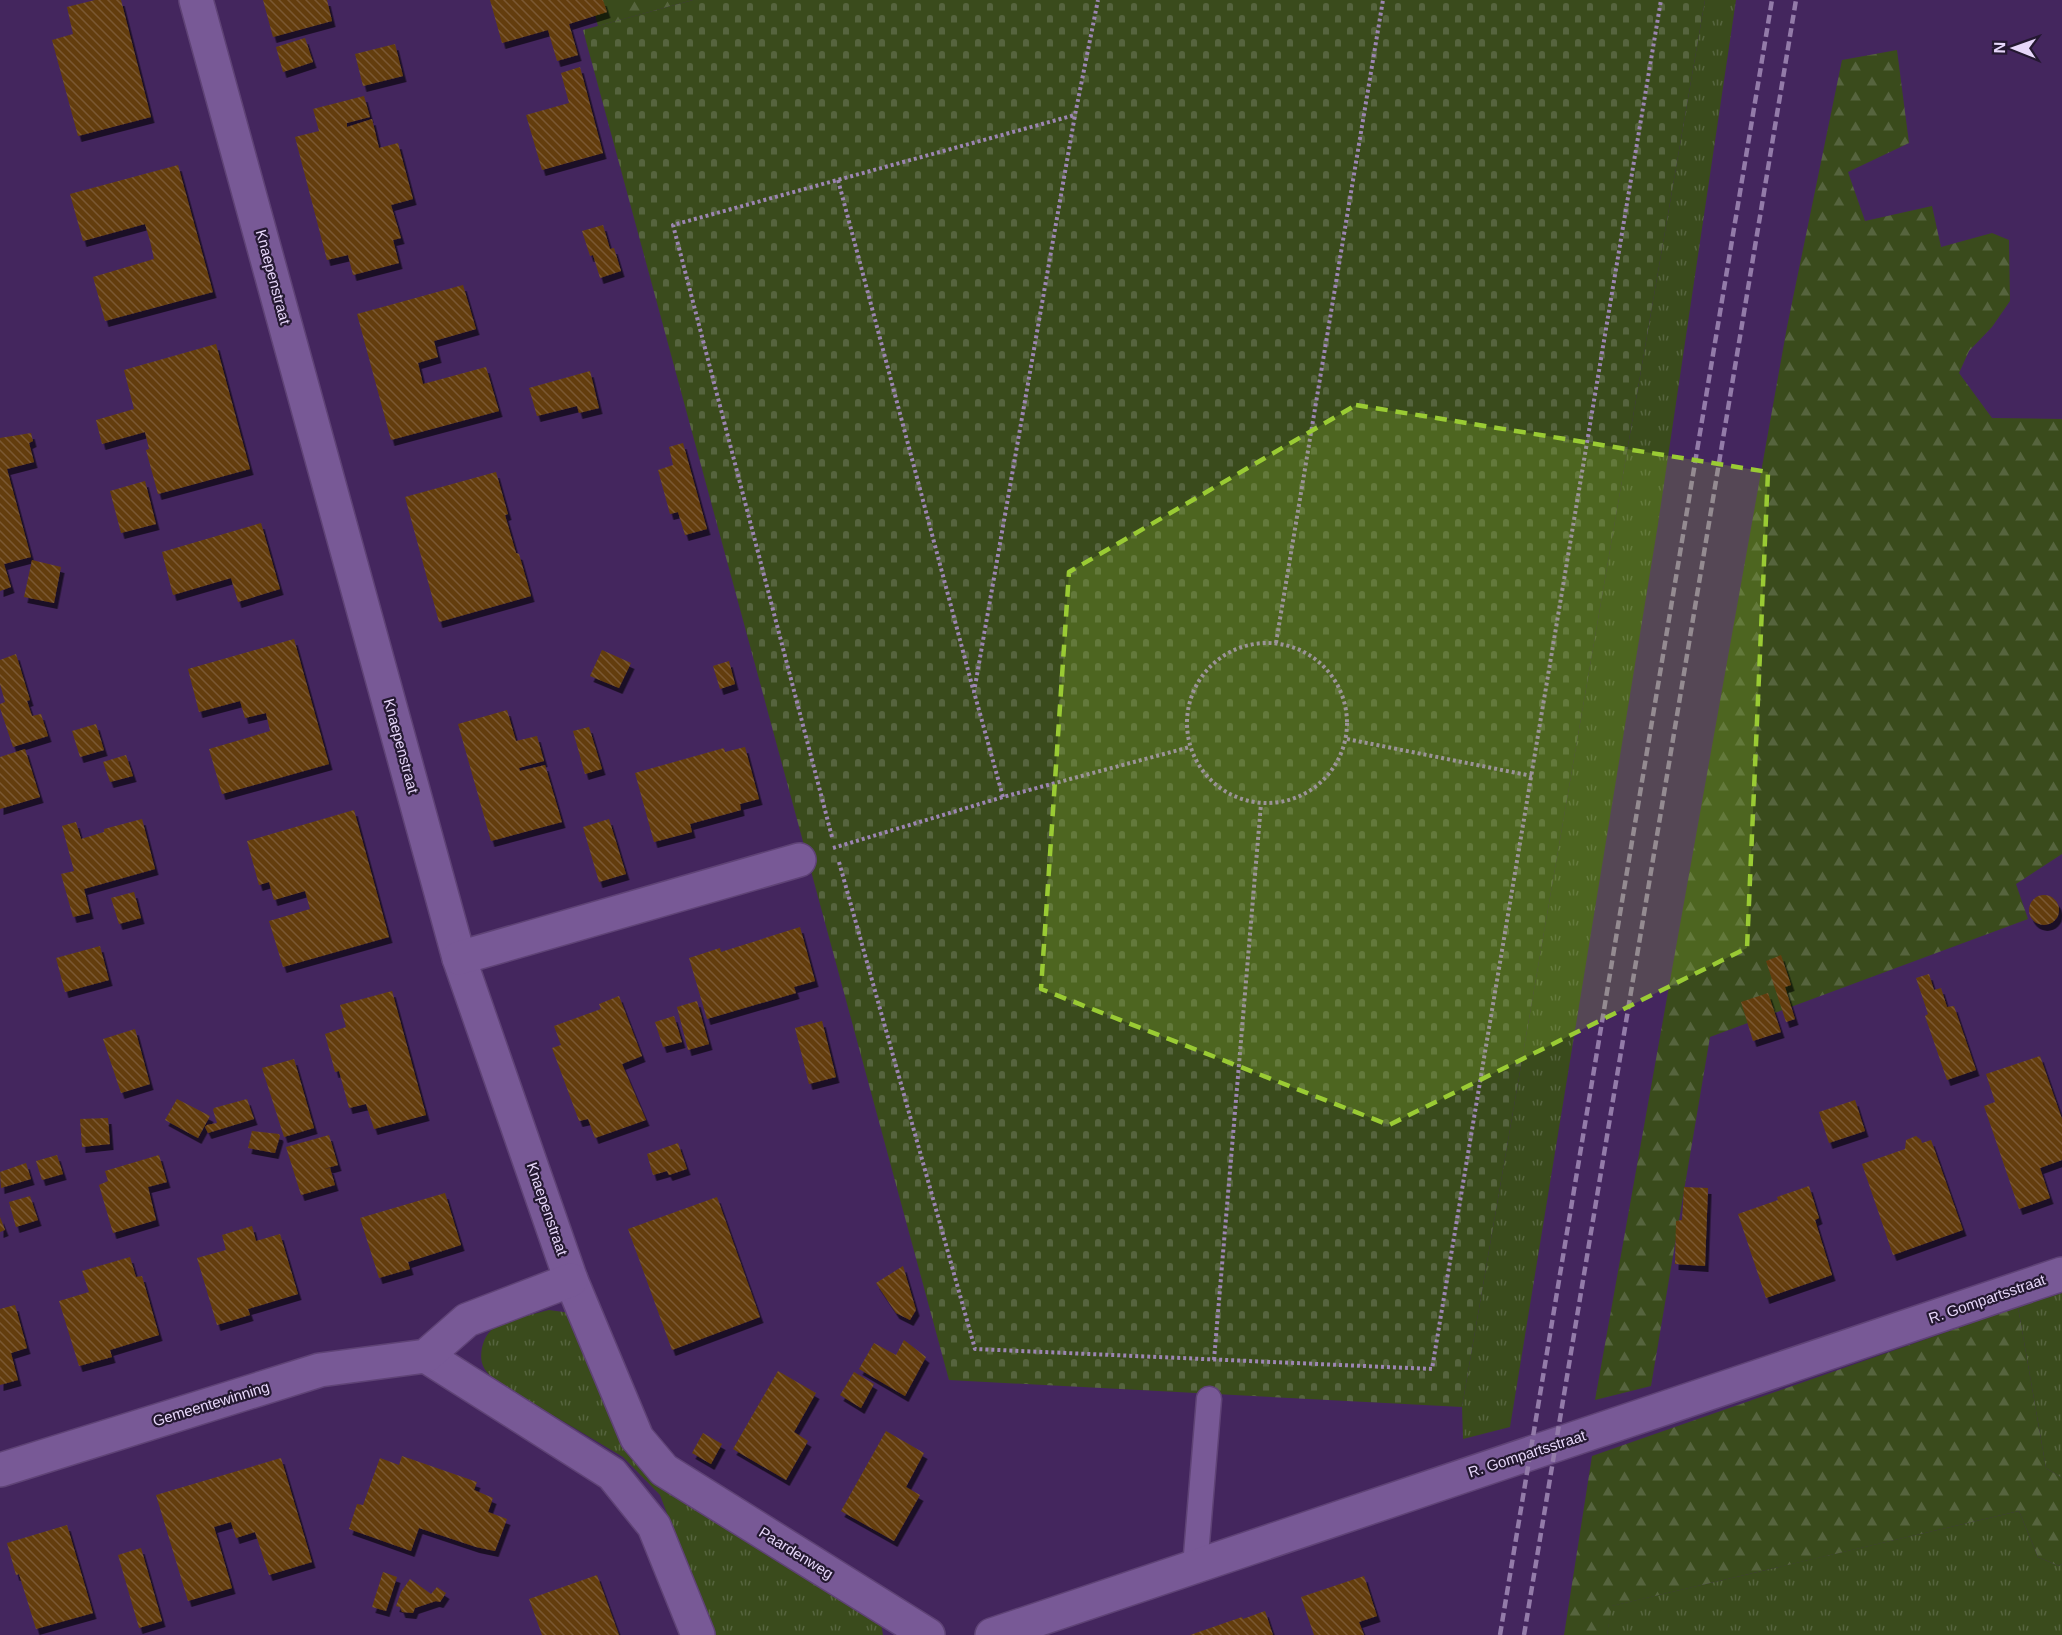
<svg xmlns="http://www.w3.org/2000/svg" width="2062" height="1635" viewBox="0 0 2062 1635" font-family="Helvetica,sans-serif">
  <defs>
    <pattern id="grass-tufts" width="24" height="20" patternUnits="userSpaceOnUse" patternTransform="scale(1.5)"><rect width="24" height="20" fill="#3a4b1c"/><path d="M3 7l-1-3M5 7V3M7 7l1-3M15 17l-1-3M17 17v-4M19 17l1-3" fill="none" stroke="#56643e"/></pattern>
    <pattern id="forest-firs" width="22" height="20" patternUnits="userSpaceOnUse" patternTransform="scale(1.5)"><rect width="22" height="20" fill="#3a4b1c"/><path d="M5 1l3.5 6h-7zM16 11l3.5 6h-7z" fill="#56643e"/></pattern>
    <pattern id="cemetery-stones" width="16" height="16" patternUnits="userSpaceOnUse" patternTransform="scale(1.5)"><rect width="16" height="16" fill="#3a4b1c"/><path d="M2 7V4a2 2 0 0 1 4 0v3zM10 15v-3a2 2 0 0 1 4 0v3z" fill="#56643e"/></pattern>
    <pattern id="building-back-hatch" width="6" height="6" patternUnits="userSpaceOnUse" patternTransform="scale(1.5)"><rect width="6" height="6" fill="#643e0f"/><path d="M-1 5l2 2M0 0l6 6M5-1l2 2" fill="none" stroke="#7a5933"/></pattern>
    <filter id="shadow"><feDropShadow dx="3.5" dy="6" stdDeviation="0" flood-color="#0009"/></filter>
  </defs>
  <rect width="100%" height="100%" fill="#44265e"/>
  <!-- grass -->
  <g fill="url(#grass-tufts)">
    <path d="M1705,0H1736L1658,524L1510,1427L1463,1439L1462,1407Z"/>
    <path d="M2062,1293V1478L2046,1468L2018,1307Z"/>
    <path d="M549,1310L571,1313L621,1428L881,1623L883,1635H713L660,1495L623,1457L497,1382C491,1376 484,1371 482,1363C479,1352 484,1334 494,1328C506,1320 535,1314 549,1310Z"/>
    <path d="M2019,1511L2038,1557L2059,1566L2062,1564V1635H1607L1611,1606Z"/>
  </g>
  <!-- forest -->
  <g fill="url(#forest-firs)">
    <path d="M591,0H693L598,26Z"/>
    <path d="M1897,50L1909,143L1848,172L1865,221L1932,206L1941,247L1992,233L2009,240L2010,301L1992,327L1969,351L1959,373L1992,418L2062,419V854L2016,884L2028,919L1710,1037L1651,1386L1595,1400L1787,327L1842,60Z"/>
    <path d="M2018,1307L2046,1468L2062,1478V1564L2059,1566L2038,1557L2019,1511L1612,1606L1607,1635H1564L1592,1456Z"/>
  </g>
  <!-- cemetery -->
  <path fill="url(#cemetery-stones)" d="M693,0H1705L1462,1407L949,1380L583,30Z"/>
  <!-- building -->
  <g fill="url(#building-back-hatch)" filter="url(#shadow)">
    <path d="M95,0H121L151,117L78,136L52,40L73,34L67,7Z"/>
    <path d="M263,0H327L332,21L273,37Z"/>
    <path d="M490,0H603L607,12L569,24L578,55L557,61L548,30L502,43Z"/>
    <path d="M305,38L313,62L283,72L276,47Z"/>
    <path d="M395,44L403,76L363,86L355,54Z"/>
    <path d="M580,67L603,153L542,170L526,115L569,103L561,73Z"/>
    <path d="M364,96L370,117L347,123V127L372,119L379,148L398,143L413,199L391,205L401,238L393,240L399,263L353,275L348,255L327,260L295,137L319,131L313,109Z"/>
    <path d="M178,165L213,292L105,321L93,277L154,259L150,241L145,224L83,241L70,194Z"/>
    <path d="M603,225L610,249L614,248L621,271L600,278L593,255L590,256L582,231Z"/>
    <path d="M463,285L476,329L434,341L438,357L418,363L423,384L486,367L499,411L391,440L357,314Z"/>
    <path d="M216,344L250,469L158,494L146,450L149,449L145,432L102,444L96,420L134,409L124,370Z"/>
    <path d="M590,371L599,408L579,413L577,406L537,416L529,388Z"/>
    <path d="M31,433L33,441L29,443L34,462L7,469L31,557L4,564L11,587L0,591V438Z"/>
    <path d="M683,443L707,529L685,535L678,512L670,514L658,470L673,465L669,447Z"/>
    <path d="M496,472L508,514L505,515L516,553L519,554L531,596L439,622L405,497Z"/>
    <path d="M145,481L156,524L121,533L110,491Z"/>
    <path d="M261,523L280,589L238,602L231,578L173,595L162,552Z"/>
    <path d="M32,560L61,567L54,603L24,597Z"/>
    <path d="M294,639L329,764L222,794L209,749L270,731L266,713L245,718L240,701L199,712L188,669Z"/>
    <path d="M602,650L631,663L619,688L590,676Z"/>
    <path d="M16,654L30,700L27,701L32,716L41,714L48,736L13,747L0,708V704L5,702L0,684V660Z"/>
    <path d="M729,661L735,684L720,689L713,666Z"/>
    <path d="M507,710L516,741L537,736L544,761L519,768L520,771L545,765L562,822L491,841L458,724Z"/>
    <path d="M96,724L104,750L80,757L72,731Z"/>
    <path d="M589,727L602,769L585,774L573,731Z"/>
    <path d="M745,747L759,799L740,804L741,810L690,824L692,832L654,842L635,773L724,748L725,752Z"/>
    <path d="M25,749L40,797L0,809V757Z"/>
    <path d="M126,755L133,776L110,782L103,762Z"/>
    <path d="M354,810L389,937L283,967L269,921L310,909L305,891L274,900L269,882L259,885L247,841Z"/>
    <path d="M142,819L155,869L84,889L90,913L73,917L61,874L74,871L62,826L76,822L81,839L104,832V829Z"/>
    <path d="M609,819L626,874L599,882L583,827Z"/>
    <path d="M134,892L141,918L119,924L111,898Z"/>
    <circle cx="2044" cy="910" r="15"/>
    <path d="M800,927L815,981L794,987L796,993L707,1019L689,958L720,948L721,952Z"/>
    <path d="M100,946L109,980L65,992L56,958Z"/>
    <path d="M1781,955L1791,985L1785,987L1795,1019L1786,1022L1766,961Z"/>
    <path d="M1929,974L1934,990L1941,988L1947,1007L1954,1006L1976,1070L1947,1080L1925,1016L1928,1014L1916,978Z"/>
    <path d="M392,991L426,1115L374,1129L366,1104L349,1108L339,1071L335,1072L325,1034L346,1027L340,1005Z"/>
    <path d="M1768,993L1781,1032L1753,1041L1741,1002Z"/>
    <path d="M619,996L642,1056L622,1064L646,1120L595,1138L588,1119L579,1121L565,1083L552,1048L561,1045L554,1026L601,1009L599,1004Z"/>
    <path d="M697,1001L709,1044L688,1050L677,1007Z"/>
    <path d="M674,1016L682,1042L663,1047L655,1022Z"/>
    <path d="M822,1021L836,1077L809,1084L795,1028Z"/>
    <path d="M135,1029L150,1084L121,1093L103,1039Z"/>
    <path d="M2040,1056L2062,1119V1160L2040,1168L2050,1198L2019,1209L1984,1106L1995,1102L1986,1074Z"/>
    <path d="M294,1059L314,1128L284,1137L262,1068Z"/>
    <path d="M177,1099L210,1116L198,1138L165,1120Z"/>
    <path d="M247,1099L254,1119L208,1133L205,1127L207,1125L217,1123L213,1110L214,1108Z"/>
    <path d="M1855,1100L1865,1131L1829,1143L1819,1112Z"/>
    <path d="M108,1118L110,1144L82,1147L80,1119Z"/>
    <path d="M252,1131L279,1134L280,1136L275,1153L248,1148Z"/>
    <path d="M329,1135L338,1165L324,1169L330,1168L335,1185L301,1195L286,1147Z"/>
    <path d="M1916,1136L1921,1140L1922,1143L1931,1140L1963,1230L1893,1255L1862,1164L1905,1149L1906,1140Z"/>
    <path d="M678,1143L687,1169L669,1175L667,1171L653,1175L647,1154Z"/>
    <path d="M57,1155L63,1174L42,1180L36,1161Z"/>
    <path d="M159,1155L167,1182L148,1187L156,1220L113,1233L99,1185L108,1181L105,1171Z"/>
    <path d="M26,1163L31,1179L1,1188L0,1172Z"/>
    <path d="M1809,1186L1819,1218L1815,1220L1832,1275L1766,1298L1738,1214L1778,1200L1777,1197Z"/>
    <path d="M1684,1187L1708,1188L1705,1266L1675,1264L1676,1221L1682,1220Z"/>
    <path d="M445,1193L461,1245L408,1262L410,1269L379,1278L360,1218Z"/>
    <path d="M30,1196L38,1220L16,1227L9,1202Z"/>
    <path d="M717,1197L760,1317L672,1350L628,1229Z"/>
    <path d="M0,1217L5,1230L0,1232Z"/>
    <path d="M252,1226L256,1241L280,1234L298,1294L248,1309L250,1315L217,1325L197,1258L226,1250L222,1235Z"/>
    <path d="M130,1257L136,1277L142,1276L159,1335L110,1350L112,1357L79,1366L59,1301L89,1292L82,1271Z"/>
    <path d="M903,1266L916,1310L910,1320L896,1313L876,1283Z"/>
    <path d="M15,1305L27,1348L11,1353L18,1380L0,1385V1309Z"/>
    <path d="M904,1340L926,1357L905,1396L859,1369L874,1343L896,1355Z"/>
    <path d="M778,1371L816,1393L794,1432L808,1441L786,1480L733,1449Z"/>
    <path d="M854,1372L874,1384L861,1408L840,1395Z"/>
    <path d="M886,1431L924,1453L906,1487L920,1495L894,1541L841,1511Z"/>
    <path d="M703,1433L722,1444L711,1464L692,1453Z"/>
    <path d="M402,1456L477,1482L474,1490L493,1498L488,1512L507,1519L495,1551L476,1547L419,1528L411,1551L349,1529L357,1504L363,1505L380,1458L399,1465Z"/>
    <path d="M281,1458L312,1562L269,1575L255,1532L236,1538L231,1522L214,1527L232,1588L188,1601L156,1495Z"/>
    <path d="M67,1525L93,1613L36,1629L19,1574L16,1575L7,1543Z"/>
    <path d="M141,1548L162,1621L139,1628L118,1555Z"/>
    <path d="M383,1572L397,1577L386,1611L372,1607Z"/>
    <path d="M597,1575L619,1635H542L529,1599Z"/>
    <path d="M1364,1576L1377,1616L1359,1622L1364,1635H1314L1301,1597Z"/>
    <path d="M410,1579L431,1594L437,1587L446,1593L440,1602L436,1601L415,1608L413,1613L402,1612L400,1607L396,1606L401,1592Z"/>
    <path d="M1265,1611L1273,1635H1190L1242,1617L1243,1619Z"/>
  </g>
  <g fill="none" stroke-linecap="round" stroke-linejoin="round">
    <defs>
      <path id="lane" d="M1195,1567L1209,1399"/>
      <g id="street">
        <path d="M196,0L459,958L571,1280L637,1438L664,1470L928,1635"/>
        <path d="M459,958L799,860"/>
        <path d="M426,1356L612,1474L654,1526L698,1635"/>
        <path d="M0,1470L320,1370L426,1356L467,1320L571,1280"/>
        <path d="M992,1635L2062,1274"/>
      </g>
    </defs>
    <!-- lane casing -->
    <use href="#lane" stroke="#5f4376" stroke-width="27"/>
    <!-- street casing -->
    <use href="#street" stroke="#5f4376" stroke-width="36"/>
    <!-- path -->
    <g stroke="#9c86b2" stroke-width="4" stroke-dasharray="3 3" stroke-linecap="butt">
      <path d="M838,180L973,689"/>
      <circle cx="1267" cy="723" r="80"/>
      <path d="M1276,643L1383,0"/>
      <path d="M1347,739L1532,776"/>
      <path d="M1003,797L974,692L1075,115L1098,0"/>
      <path d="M832,837L673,225L1075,115"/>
      <path d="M833,848L1003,797L1190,747"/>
      <path d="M839,862L975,1349L1432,1369L1661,0"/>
      <path d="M1214,1360L1261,804"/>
    </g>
    <!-- lane -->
    <use href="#lane" stroke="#785996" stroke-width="24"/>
    <!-- street -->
    <use href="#street" stroke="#785996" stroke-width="33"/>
    <!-- rail -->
    <g stroke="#937ba9" stroke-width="4.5" stroke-dasharray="9 4.5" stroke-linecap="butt">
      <path d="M1500,1635L1772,0"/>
      <path d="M1524,1635L1796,0"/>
    </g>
  </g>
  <!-- marked area -->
  <path fill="#9acb34" fill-opacity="0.2" stroke="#9acb34" stroke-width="4.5" stroke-dasharray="12 8" stroke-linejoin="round" d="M1356,405L1768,472L1747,948L1389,1125L1041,989L1069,572Z"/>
  <g text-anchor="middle" stroke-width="4.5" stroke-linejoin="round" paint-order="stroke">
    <!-- street labels -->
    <g font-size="15" fill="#e7d7fa" stroke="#241831">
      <text transform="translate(273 277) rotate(75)" y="5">Knaepenstraat</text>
      <text transform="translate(401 746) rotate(75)" y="5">Knaepenstraat</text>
      <text transform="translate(547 1209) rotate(71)" y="5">Knaepenstraat</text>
      <text transform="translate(1987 1299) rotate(-19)" y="5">R. Gompartsstraat</text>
      <text transform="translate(211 1404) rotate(-17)" y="5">Gemeentewinning</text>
      <text transform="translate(1527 1454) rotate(-18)" y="5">R. Gompartsstraat</text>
      <text transform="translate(796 1553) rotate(32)" y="5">Paardenweg</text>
    </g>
  </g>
  <!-- north arrow -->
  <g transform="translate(2014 48) rotate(271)" stroke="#241831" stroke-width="4.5" paint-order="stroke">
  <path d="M0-4.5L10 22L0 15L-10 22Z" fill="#e7d7fa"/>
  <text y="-9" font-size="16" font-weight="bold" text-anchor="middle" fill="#e7d7fa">N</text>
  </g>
</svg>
